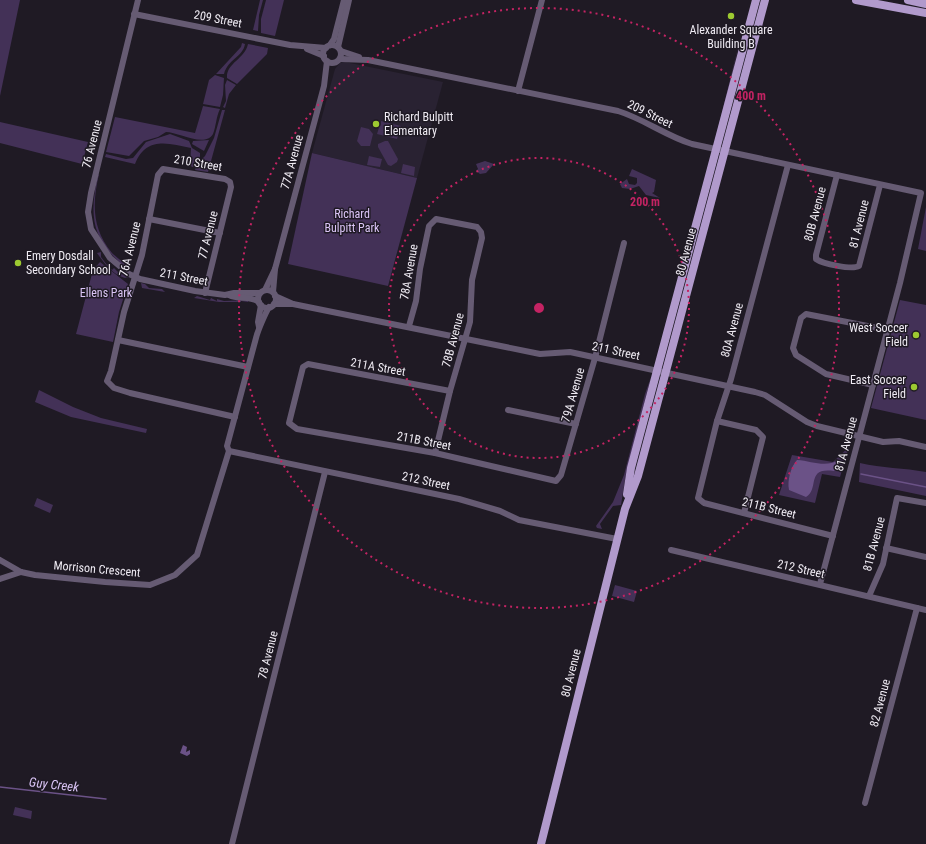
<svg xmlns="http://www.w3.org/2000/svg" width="926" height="844" viewBox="0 0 926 844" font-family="'Roboto Condensed',sans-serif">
  <rect width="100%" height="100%" fill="#1f1a24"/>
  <!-- built -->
  <path fill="#292232" d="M345,62L443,82L417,178L312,153L335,69L340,63Z"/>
  <!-- green -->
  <g fill="#433157">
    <path d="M0,0H20L0,96Z"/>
    <path d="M260,0H263L259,15L258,31L253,30Z"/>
    <path d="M266,0H284L275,36L261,33V19Z"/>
    <path d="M740,40L719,130L715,140Z"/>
    <path d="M242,43L245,44C243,57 228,59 224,74H216L241,47Z"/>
    <path d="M248,44L268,48L267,54L237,84L227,78C226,63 245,59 248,44Z"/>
    <path d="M215,75L224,78L223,95L220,107L203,104L209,80Z"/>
    <path d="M227,80L236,85L229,94L225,108L223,107L226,101L225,85Z"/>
    <path d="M203,106L220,109C216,117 216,127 213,134C205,148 178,132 166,132L158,137L144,141L129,156L106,152L115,117L195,133Z"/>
    <path d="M222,110H225L208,172L195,170L197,164L205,156L214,138Z"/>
    <path d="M381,121L401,126L397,139L377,134Z"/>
    <path d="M0,122L88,142L82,164L0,143Z"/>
    <path d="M361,127L369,129L373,134L370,146H361L357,141Z"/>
    <path d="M170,134L189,141L192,148L200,153V157L193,167L190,166L191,148C168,143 146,136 135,164L105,157L106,154L126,159L133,158L146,142Z"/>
    <path d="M209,140L204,151L192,144L193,141Z"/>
    <path d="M385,141H388L398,159L397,162L391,166L388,165L378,147V144Z"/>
    <path d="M312,153L417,178L388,286L288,264Z"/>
    <path d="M369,156L382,159L380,167L367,165Z"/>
    <path d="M485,161L494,164L486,173L480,174L476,171L478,169L476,164Z"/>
    <path d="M403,164L415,167L414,176L401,173Z"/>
    <path d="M632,169L656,180L654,192L652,193L660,198L646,195L639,186L630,189L622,188L620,184L627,179L629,184L635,185L637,183V178L629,176Z"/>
    <path d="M99,174C92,204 92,229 112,253C117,258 127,264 129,270C124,268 119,262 115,258C89,233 91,207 98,175Z"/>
    <path d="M926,207V251L918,249Z"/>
    <path d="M101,252V257L107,265L108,264L112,270L114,268L119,273H123L129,277L125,278C113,275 104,263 97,253Z"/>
    <path d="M100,262L128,284L119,312L113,342L76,334L93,270Z"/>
    <path d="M141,283L145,284L149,288L162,289L165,292L142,288Z"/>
    <path d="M197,296L210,300L211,298L217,301V299L224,301L248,300V302L241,301V302H219L194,298Z"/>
    <path d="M900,300L926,305V420L871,408Z"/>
    <path d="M651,377L626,474L621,505L613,506L600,524L602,529L597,528L596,526L613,502L624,475L645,394Z"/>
    <path d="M39,390L73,407L101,418L147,429L146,433L71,417L35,402Z"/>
    <path d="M849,447L840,477L822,474L815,503L779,495L792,455L833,462Z"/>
    <path d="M860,463C882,468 904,468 926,472V496L859,482Z"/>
    <path d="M37,498L53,505L50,513L34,506Z"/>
    <path d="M615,585L637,591L634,602L612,596Z"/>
    <path d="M15,807L32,811L31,819L13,815Z"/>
  </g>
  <!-- water -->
  <g fill="#6b5287">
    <path d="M797,460C812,461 825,468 839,460L841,462L834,471C805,467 820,489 806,497L789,490C787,481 791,466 797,460Z"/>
    <path d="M183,745L187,747L186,752L190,750V754L187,756L180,753Z"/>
  </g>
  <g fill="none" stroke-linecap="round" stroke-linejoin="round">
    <!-- stream -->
    <g stroke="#6b5287" stroke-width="1.5">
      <path d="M861,474L926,487"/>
      <path d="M0,787L106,799"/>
    </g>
    <!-- minor -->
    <g stroke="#665b73" stroke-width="6">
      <path d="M138,0L91,193L88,212L91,229L110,258L129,274L140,279L195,291L225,295L234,293H260"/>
      <path d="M134,14L290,45L326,48"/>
      <path d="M330,45L334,39L344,0"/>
      <circle cx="332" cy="54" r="9"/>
      <path d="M338,47L349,0"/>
      <path d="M307,49L324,56"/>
      <path d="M341,51L359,57"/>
      <path d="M340,59L368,60L618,111C644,119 666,136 692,144L921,193L900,283L820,584"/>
      <path d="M518,91L542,0"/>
      <path d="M788,165L731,379L717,421L698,498L704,503L833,536"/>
      <path d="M837,175L816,255V259C823,264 852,270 859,266L880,185"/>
      <path d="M149,219L220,233"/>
      <path d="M265,290L275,269L324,86L327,61"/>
      <circle cx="267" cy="299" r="9"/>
      <path d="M273,292L275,269"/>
      <path d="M205,293L231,187L230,182L225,179L163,169L158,175L142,255L124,312L111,371L107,381L114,388L130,393L235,417"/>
      <path d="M229,295C239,300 250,295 259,302"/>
      <path d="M275,296L293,304"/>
      <path d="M274,304H293L540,354L570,352L755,392L765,395L807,422L817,426L883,442L899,441L926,447"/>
      <path d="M409,326L416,301L420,269L429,226L436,219L477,227L481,232L482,238L472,280L470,322L450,391L435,453"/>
      <path d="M259,327L258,322L261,305"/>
      <path d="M118,340L248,367"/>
      <path d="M873,385L826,374L796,355L793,348L801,318L806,314L888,330"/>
      <path d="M450,391L308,364L303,367L289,423L297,429L435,453L556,481L561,475L595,358L624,243"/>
      <path d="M508,410L576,424"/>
      <path d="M717,421L756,430L763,437L744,513"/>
      <path d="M229,451L459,499L500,511L519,520L617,539"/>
      <path d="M229,451L227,446L256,338C258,330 265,314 269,307"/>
      <path d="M886,548L926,557"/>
      <path d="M671,550L926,610"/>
      <path d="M0,560L21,572L35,575L105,582L150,585L175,575L197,555L229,451"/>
      <path d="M0,579L21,572"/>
      <path d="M869,596L883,564L897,498L926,503"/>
      <path d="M865,803L917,608"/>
      <path d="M232,844L325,472"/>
    </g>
    <!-- major -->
    <g stroke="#b19acc" stroke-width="8">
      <path d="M856,0L926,13"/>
      <path d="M908,0L926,4"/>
      <path d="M627,494L631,468L756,0"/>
      <path d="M541,844L625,509L638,476L765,0"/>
    </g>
  </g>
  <!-- distance rings -->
  <g fill="none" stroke="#c42363" stroke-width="2" stroke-dasharray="2 4">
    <circle cx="539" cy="308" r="150"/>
    <circle cx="539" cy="308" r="300"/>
  </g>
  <!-- markers -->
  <g fill="#9dca31" stroke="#1f1a24" stroke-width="1.5">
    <circle cx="731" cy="16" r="4"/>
    <circle cx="376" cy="124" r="4"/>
    <circle cx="18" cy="263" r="4"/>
    <circle cx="916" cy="335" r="4"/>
    <circle cx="914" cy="387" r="4"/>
  </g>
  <g text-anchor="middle" stroke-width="3" stroke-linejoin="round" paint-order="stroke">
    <!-- street labels -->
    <g font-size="12" fill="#efebf3" stroke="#1f1a24">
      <text transform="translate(218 19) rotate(11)" y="4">209 Street</text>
      <text transform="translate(650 114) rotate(26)" y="4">209 Street</text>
      <text transform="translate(92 144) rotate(-76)" y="4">76 Avenue</text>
      <text transform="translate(292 162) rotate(-75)" y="4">77A Avenue</text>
      <text transform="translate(198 163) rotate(10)" y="4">210 Street</text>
      <text transform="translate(815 214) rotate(-75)" y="4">80B Avenue</text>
      <text transform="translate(859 224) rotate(-76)" y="4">81 Avenue</text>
      <text transform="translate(208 235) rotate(-76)" y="4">77 Avenue</text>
      <text transform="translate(130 249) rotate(-76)" y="4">76A Avenue</text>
      <text transform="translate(686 252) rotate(-75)" y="4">80 Avenue</text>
      <text transform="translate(409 272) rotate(-80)" y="4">78A Avenue</text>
      <text transform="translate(184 277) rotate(11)" y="4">211 Street</text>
      <text transform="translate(732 330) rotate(-75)" y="4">80A Avenue</text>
      <text transform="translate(453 340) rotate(-75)" y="4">78B Avenue</text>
      <text transform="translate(616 351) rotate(12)" y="4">211 Street</text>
      <text transform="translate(378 367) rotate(10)" y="4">211A Street</text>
      <text transform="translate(573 395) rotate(-74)" y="4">79A Avenue</text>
      <text transform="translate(424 441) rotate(11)" y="4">211B Street</text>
      <text transform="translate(846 444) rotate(-75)" y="4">81A Avenue</text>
      <text transform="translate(426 481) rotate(12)" y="4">212 Street</text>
      <text transform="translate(769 508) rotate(14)" y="4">211B Street</text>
      <text transform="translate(874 544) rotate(-75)" y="4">81B Avenue</text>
      <text transform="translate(97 569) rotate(5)" y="4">Morrison Crescent</text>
      <text transform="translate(801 569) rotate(13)" y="4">212 Street</text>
      <text transform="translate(268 655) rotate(-76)" y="4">78 Avenue</text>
      <text transform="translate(571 673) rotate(-76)" y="4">80 Avenue</text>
      <text transform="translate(880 703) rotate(-75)" y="4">82 Avenue</text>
    </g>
    <!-- poi labels -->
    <g font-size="12" fill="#efebf3" stroke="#1f1a24" text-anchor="start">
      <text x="731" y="34" text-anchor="middle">Alexander Square<tspan x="731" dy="14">Building B</tspan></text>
      <text x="384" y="121">Richard Bulpitt<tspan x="384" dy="14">Elementary</tspan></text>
      <text x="26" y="260">Emery Dosdall<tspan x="26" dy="14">Secondary School</tspan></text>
      <text x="908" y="332" text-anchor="end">West Soccer<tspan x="908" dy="14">Field</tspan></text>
      <text x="906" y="384" text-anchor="end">East Soccer<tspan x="906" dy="14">Field</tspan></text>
    </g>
    <!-- park labels -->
    <g font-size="12" fill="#dbc5f6" stroke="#1f1a24">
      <text x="352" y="218">Richard<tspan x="352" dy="14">Bulpitt Park</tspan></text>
      <text x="106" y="297">Ellens Park</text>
    </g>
    <!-- water labels -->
    <g font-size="13" font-style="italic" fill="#dbc5f6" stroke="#1f1a24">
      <text transform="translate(54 784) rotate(6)" y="5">Guy Creek</text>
    </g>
  </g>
  <circle cx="539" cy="308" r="6" fill="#c42363" stroke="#1f1a24" stroke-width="2"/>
  <g font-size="12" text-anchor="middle" font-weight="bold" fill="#c42363" stroke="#1f1a24" stroke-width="3" stroke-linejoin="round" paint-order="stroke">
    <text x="751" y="100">400 m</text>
    <text x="645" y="206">200 m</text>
  </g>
</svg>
